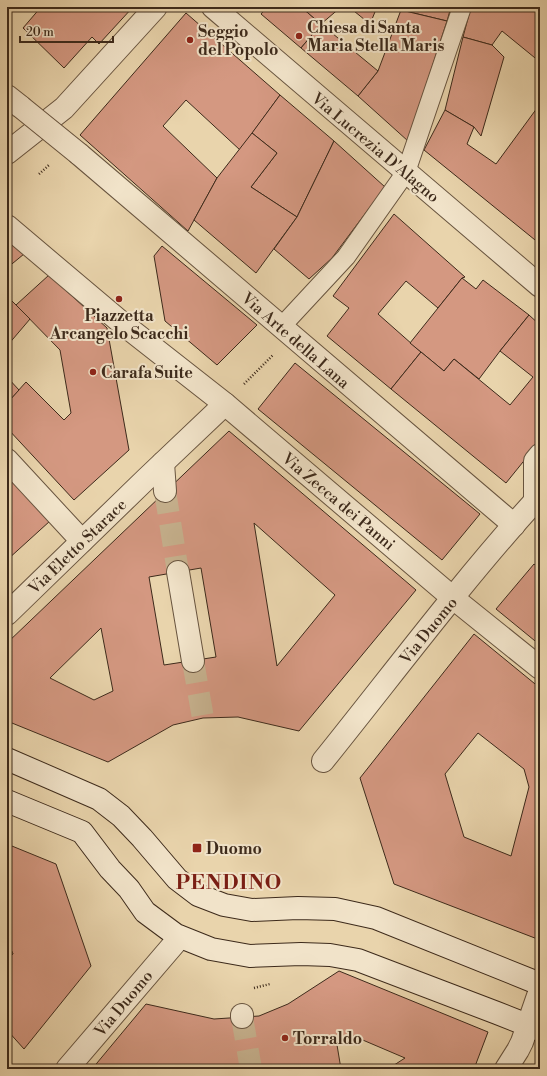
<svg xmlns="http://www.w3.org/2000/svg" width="547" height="1076" viewBox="0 0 547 1076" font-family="'Libre Bodoni',serif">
  <rect width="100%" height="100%" fill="#e9d4ac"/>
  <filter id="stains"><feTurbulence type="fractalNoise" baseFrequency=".005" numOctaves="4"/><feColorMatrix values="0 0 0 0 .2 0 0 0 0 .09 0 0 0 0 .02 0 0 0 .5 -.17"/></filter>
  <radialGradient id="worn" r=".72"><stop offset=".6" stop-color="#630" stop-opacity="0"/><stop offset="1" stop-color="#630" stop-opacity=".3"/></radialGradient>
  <!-- building -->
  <g fill="#d49881" stroke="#3d2a1b" fill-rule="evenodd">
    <path d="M41,7H133L99,44L92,37L64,68L23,28Z"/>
    <path d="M267,7H301L321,24L301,48L261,14Z"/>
    <path d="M301,7H341L321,24Z"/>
    <path d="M349,7H377L370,24Z"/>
    <path d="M402,7H451L447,21L401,10Z"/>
    <path d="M471,7H540V62L502,31L492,45L463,37Z"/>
    <path d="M401,10L447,21L408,141L358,96L378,71Z"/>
    <path d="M186,13L280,95L240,150L186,100L163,126L217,178L188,231L80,135Z"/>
    <path d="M321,24L378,71L358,96L301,48Z"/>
    <path d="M463,37L492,45L504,57L481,136L474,127L445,110Z"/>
    <path d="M280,95L334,141L297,217L251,187L277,153L252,133Z"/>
    <path d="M540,104L539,205L540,244L424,150L445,110L474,127L467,144L496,164Z"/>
    <path d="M252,133L277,153L251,187L297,217L256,273L194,220L217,178Z"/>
    <path d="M334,141L385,187L332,258L309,279L274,249L297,217Z"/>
    <path d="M394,214L465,277L462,278L438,308L406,281L378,314L421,352L391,389L327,336L349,308L333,296Z"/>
    <path d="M7,241L24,254L7,268Z"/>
    <path d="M162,246L257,325L217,365L165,321L154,256Z"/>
    <path d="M49,275L107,328L129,450L74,500L7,428V403L26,382L64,420L71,413L60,350L16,305Z"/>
    <path d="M462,278L476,289L483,280L529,315L500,351L479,379L454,359L444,371L410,343Z"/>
    <path d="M7,296L30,319L7,346Z"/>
    <path d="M529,315L540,325V441L506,483L391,389L421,352L444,371L454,359L510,405L533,377L500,351Z"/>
    <path d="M295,363L480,514L442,560L258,409Z"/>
    <path d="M7,377L19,390L7,403Z"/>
    <path d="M229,431L416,590L299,731L238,717L203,718L173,725L108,762L7,721V643ZM254,523L335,595L277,666ZM201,568L216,657L164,665L149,577ZM101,628L113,691L94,700L50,678Z"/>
    <path d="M7,474L50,521L7,560Z"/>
    <path d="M534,564L540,569V645L496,609Z"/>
    <path d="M474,634L540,688V940L394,884L360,778ZM478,733L524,769L529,787L511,856L464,837L445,774Z"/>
    <path d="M7,844L56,864L91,966L24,1049L7,1030V960L13,954L7,941Z"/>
    <path d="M7,941L13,954L7,960Z"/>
    <path d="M339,971L488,1032L474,1069H388L405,1058L351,1035L337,1045L341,1069H283V1067L273,1069H92L146,1004L214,1019L259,1016L288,1004Z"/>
  </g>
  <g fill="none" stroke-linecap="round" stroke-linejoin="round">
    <!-- street-tunnel -->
    <g stroke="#c7b28f" stroke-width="22" stroke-dasharray="22 11" stroke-linecap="butt">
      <path d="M165,491L178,572"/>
      <path d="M193,661L203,718"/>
      <path d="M242,1017L251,1069"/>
    </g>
    <defs>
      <path id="lane" d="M281,327L346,257L406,172L462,7"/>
      <g id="street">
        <path d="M213,7L540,286"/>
        <path d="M7,96L21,107"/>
        <path d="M7,153L64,108L156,7"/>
        <path d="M79,154L514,525"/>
        <path d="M7,226L123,324L225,404L453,598L540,668"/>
        <path d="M7,460L82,541"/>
        <path d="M163,463L165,491"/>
        <path d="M178,572L193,661"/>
        <path d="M7,614L146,479L225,404"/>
        <path d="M323,761C393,674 460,584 535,501V461L540,455"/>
        <path d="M242,1015V1017"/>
        <path d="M67,1069L180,937"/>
        <path d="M506,1069L518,1050L522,1042L540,990"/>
      </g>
      <g id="secondary">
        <path d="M7,759L99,799L121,816L142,838L177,879L198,895L224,905L252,910L298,908L335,909L376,918L540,984"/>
        <path d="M7,801L82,832L110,869L129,889L145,912L176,935L211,949L250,956L301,954L330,955L358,960L497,1013L540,1030"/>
      </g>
    </defs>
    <!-- lane casing -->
    <use href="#lane" stroke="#68543f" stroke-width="20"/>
    <!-- street casing -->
    <use href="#street" stroke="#68543f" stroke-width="24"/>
    <!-- secondary casing -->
    <use href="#secondary" stroke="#3d2a1b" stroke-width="24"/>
    <!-- path -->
    <g stroke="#3d2a1b" stroke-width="2.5" stroke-dasharray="1 2" stroke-linecap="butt">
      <path d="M39,174L49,165"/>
      <path d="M244,384L273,355"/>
      <path d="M254,988L270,984"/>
    </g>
    <!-- lane -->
    <use href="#lane" stroke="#f1e3c9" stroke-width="18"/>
    <!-- street -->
    <use href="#street" stroke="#f1e3c9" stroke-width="22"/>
    <!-- secondary -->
    <use href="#secondary" stroke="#f1e3c9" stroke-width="22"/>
    <defs>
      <path id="street-bridge" d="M21,107L79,154"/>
    </defs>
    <!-- street-bridge casing -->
    <use href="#street-bridge" stroke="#68543f" stroke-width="24" stroke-linecap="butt"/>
    <!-- street-bridge -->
    <use href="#street-bridge" stroke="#f1e3c9" stroke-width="22"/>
  </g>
  <!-- markers -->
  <g fill="#8f2418" stroke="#f1e3c9" stroke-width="1.5">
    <circle cx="299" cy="36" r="4"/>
    <circle cx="190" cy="40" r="4"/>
    <circle cx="119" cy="299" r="4"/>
    <circle cx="93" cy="372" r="4"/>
    <rect x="192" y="843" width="10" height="10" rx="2"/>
    <circle cx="285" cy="1038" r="4"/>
  </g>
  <g text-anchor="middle" stroke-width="4" stroke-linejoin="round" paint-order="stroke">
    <!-- poi labels -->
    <g font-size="16" font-weight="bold" fill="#3d2a1b" stroke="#f1e3c9" text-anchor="start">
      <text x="307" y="33">Chiesa di Santa<tspan x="307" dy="18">Maria Stella Maris</tspan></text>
      <text x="198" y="37">Seggio<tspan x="198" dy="18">del Popolo</tspan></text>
      <text x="119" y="321" text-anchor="middle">Piazzetta<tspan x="119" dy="18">Arcangelo Scacchi</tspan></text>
      <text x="101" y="378">Carafa Suite</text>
      <text x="206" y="854">Duomo</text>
      <text x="293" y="1044">Torraldo</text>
    </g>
    <!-- street labels -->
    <g font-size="16" fill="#3d2a1b" stroke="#f1e3c9">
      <text transform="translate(376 147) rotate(40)" y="6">Via Lucrezia D'Alagno</text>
      <text transform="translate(296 340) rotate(41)" y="6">Via Arte della Lana</text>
      <text transform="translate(339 501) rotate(40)" y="6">Via Zecca dei Panni</text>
      <text transform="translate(77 546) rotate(-44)" y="6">Via Eletto Starace</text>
      <text transform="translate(428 630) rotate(-51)" y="6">Via Duomo</text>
      <text transform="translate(123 1003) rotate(-50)" y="6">Via Duomo</text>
    </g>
    <!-- district labels -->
    <g font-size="20" font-weight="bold" letter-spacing="1" fill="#7a1f14" stroke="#f1e3c9">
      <text x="229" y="889">PENDINO</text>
    </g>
  </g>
  <!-- margin -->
  <rect width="547" height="1076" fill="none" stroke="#e9d4ac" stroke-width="24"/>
  <rect x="8" y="8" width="531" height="1060" fill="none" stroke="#3d2a1b" stroke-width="2"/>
  <rect x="12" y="12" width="523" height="1052" fill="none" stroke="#3d2a1b"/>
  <!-- scale -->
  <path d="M20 36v6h93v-6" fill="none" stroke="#3d2a1b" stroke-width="2"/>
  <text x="26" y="36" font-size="12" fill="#3d2a1b" stroke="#f1e3c9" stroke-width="3" paint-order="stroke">20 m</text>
  <rect width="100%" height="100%" filter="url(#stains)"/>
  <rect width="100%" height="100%" fill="url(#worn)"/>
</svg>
